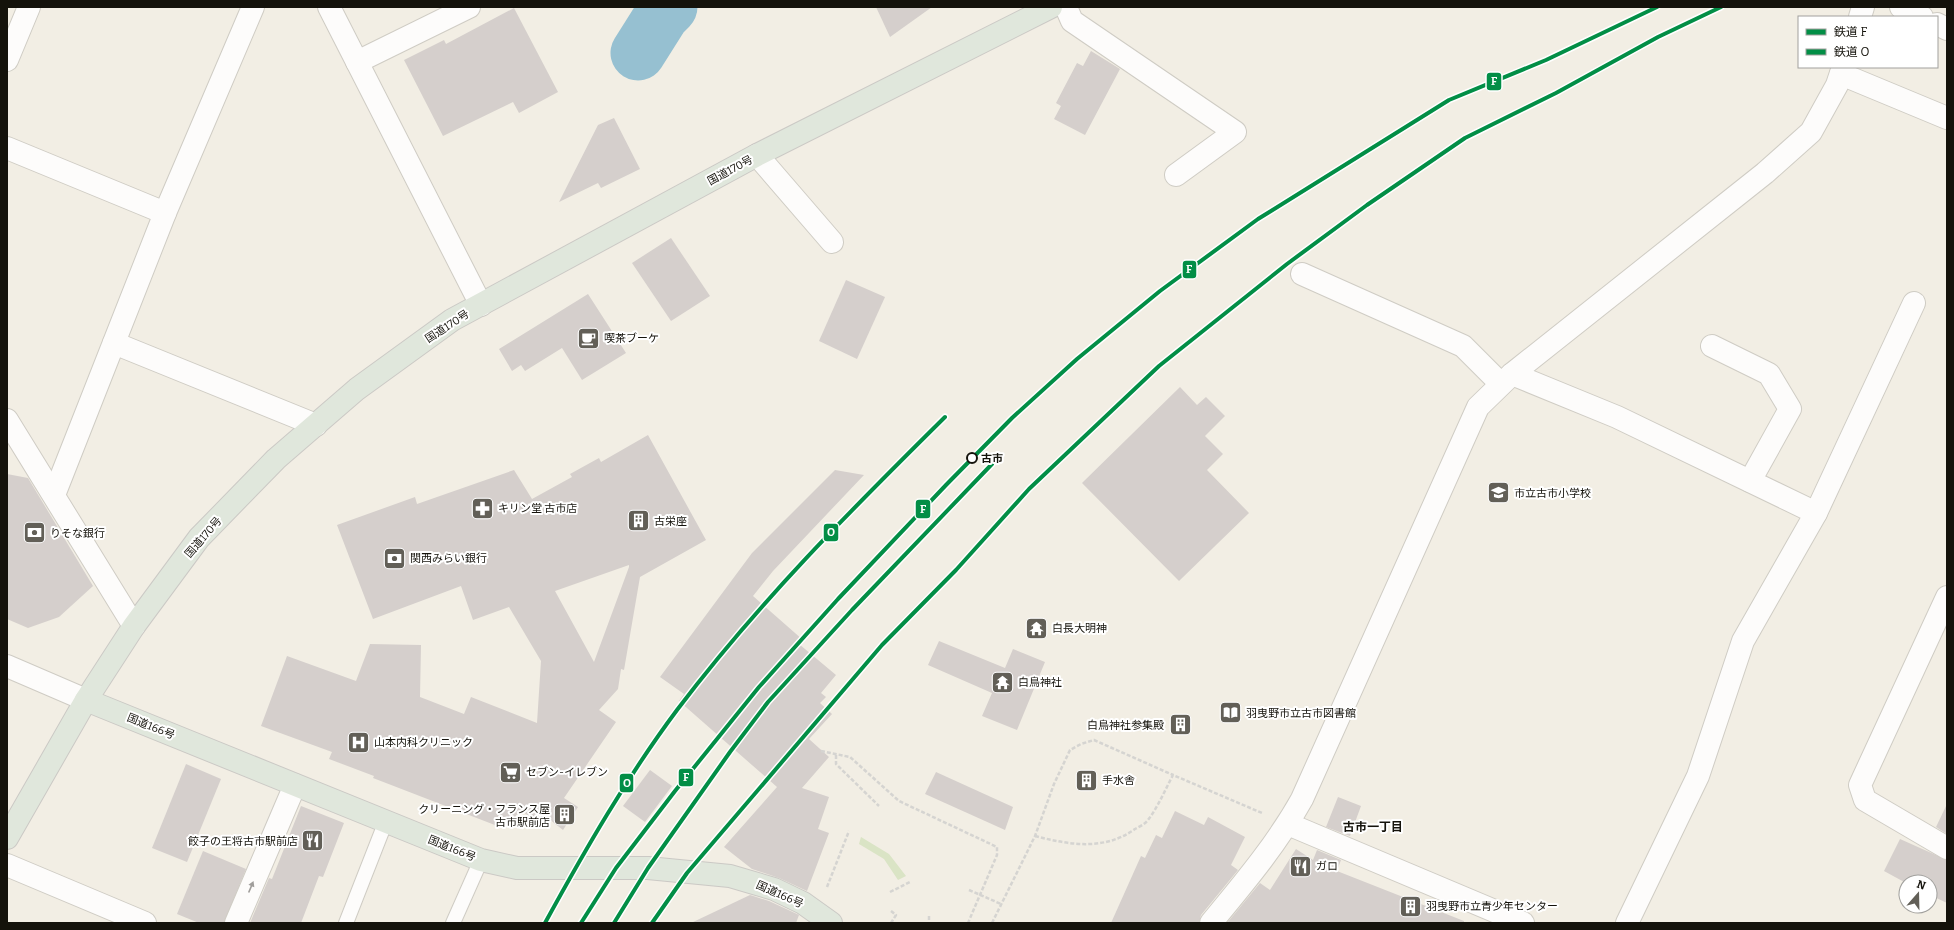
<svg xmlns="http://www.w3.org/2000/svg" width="1954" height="930" viewBox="0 0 1954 930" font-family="Bitter,'Noto Sans JP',serif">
  <rect width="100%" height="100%" fill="#f2eee4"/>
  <!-- green -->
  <path fill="#dae4c5" d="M861,837L889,854L906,876L898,880L884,859L859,844Z"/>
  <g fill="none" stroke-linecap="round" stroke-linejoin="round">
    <!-- river -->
    <path stroke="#96c0d1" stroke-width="55" d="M638,53L662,15L670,7"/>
  </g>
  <!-- building -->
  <g fill="#d5cfcc" fill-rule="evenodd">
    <path d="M876,7H932L890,37Z"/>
    <path d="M514,8L558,92L519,113L513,102L443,136L404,60L444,40L446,44Z"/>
    <path d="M1091,51L1120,69L1085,135L1054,119L1061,106L1056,103L1077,63L1083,66Z"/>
    <path d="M614,118L640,169L601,188L598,183L559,202L598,125Z"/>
    <path d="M671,238L710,296L671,321L632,263Z"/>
    <path d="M846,280L885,297L857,359L819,341Z"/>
    <path d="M588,294L626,353L582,380L562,348L525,371L521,365L512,371L499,349Z"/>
    <path d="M1180,387L1197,405L1206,397L1225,416L1205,436L1223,454L1207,470L1249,513L1179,581L1082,483Z"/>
    <path d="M648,435L706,540L640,577L624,670L621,669L618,689L599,710L616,722L564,798L578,807L563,830L549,819L544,826L520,810L511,823L500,827L373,778L374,776L329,759L332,752L261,726L287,656L356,681L370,644L421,645L420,697L464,714L471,697L537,723L541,661L509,607L473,620L461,586L373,619L337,525L415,497L417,504L514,470L532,499L572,477L570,474L599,458L601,462ZM629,565V567L594,662L555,591Z"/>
    <path d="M835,470L864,475L773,571L753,596L803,640L799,644L836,675L821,693L826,697L820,703L832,714L809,739L829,757L802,788L829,797L818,829L829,833L807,891L779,878L752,869L724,847L777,787L679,701L684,694L660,677L752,553Z"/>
    <path d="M7,474L28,478L93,586L59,617L28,628L7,619Z"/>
    <path d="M939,641L1005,668L1013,649L1045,662L1017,730L982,716L992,693L928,665Z"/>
    <path d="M186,764L221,779L187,862L152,848Z"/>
    <path d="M650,770L672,786L645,822L623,806Z"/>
    <path d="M936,772L1013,807L1005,830L925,794Z"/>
    <path d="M1338,797L1361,806L1350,836L1326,827Z"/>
    <path d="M1947,804V834L1936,827Z"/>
    <path d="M301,806L344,823L323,877L319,876L301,923H250L269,878L272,879Z"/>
    <path d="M1175,811L1204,825L1208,817L1245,837L1231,865L1238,870L1201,915L1199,923H1111L1141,856L1145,858L1156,835L1162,838Z"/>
    <path d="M1900,839L1947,860V903L1930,895V882L1906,883L1884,871Z"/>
    <path d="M1296,849L1313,860L1317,850L1341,860L1337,871L1464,921V923H1227L1260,883L1270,890Z"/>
    <path d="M203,851L246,869L224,923H199L177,914Z"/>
    <path d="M750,895L769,901L797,914L799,915L796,923H691Z"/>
  </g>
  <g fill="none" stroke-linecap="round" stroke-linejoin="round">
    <defs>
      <g id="service">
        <path d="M346,923L386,821"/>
        <path d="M453,923L481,860"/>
      </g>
      <g id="minor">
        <path d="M329,7L481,305"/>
        <path d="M1066,7L1072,21L1235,132L1176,175"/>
        <path d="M1901,7L1922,17"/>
        <path d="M1860,17L1863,7"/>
        <path d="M1937,24L1947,29"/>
        <path d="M7,60L29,7"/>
        <path d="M357,62L469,7"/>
        <path d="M1841,74L1947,118"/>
        <path d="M7,148L165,213"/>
        <path d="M757,155L832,242"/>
        <path d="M1302,274L1463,346L1501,384"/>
        <path d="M114,343L316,425"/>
        <path d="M1712,346L1769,374L1790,409L1750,481"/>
        <path d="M1512,374L1617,417L1816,513L1743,641L1698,776L1627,923"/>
        <path d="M7,420L134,626"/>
        <path d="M54,495L165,213L253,7"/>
        <path d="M1816,513L1914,303"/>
        <path d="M1947,597L1860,785L1865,800L1947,848"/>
        <path d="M1288,824L1523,923"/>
        <path d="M7,865L145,923"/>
        <path d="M236,923L295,785"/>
        <path d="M1211,923C1244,883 1277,844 1302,799L1478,407L1512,374L1765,173L1811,132L1837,85L1843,67"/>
      </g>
      <path id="tertiary" d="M7,666L86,700"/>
      <g id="trunk">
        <path d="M86,700L481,860L517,868H648L730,876L774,889L803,903L831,923"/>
        <path d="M7,838L86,700L134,626L199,538L276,459L357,389L452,320L757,155L1051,7"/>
      </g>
    </defs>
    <!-- service casing -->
    <use href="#service" stroke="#cfccc4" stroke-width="16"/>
    <!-- minor casing -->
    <use href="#minor" stroke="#cfccc4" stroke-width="24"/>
    <!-- tertiary casing -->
    <use href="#tertiary" stroke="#cfccc4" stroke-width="24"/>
    <!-- trunk casing -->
    <use href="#trunk" stroke="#cbc9c5" stroke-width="24"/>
    <!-- path -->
    <g stroke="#d5d4d1" stroke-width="2.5" stroke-dasharray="4 2" stroke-linecap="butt">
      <path d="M821,751L850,757L899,801L997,847V855L968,923"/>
      <path d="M836,755V764L879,806"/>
      <path d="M1035,836C1070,845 1104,851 1135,829C1139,827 1145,824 1148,820C1158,807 1165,790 1173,775L1262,813"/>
      <path d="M827,887L849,831"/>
      <path d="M969,890L1001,904"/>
      <path d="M890,892L910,882"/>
      <path d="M891,911L896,915L891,923"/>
      <path d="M929,916V923"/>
      <path d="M992,923L1035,836L1054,784L1070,750L1081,744L1094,740L1173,775"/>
    </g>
    <!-- service -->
    <use href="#service" stroke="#fdfcfb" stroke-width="14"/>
    <!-- minor -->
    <use href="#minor" stroke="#fdfcfb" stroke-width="22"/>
    <!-- tertiary -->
    <use href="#tertiary" stroke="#fdfcfb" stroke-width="22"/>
    <!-- trunk -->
    <use href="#trunk" stroke="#e0e7dc" stroke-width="22"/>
    <defs>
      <g id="rail-1">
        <path d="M581,923L616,868L675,791L759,687L838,599L946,485L1012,418L1077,359L1160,291L1258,219L1449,100L1546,60L1657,7"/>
        <path d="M652,923L687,873L882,645L956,570L1029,489L1159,366L1287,264L1367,205L1465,138L1556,93L1658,37L1721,7"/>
      </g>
      <g id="rail-2">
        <path d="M545,923C585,850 627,777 677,710C757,604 851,510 945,417"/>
        <path d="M614,923L648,868L730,752L768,702L852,610L992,464"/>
      </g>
    </defs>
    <!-- rail-1 casing -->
    <use href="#rail-1" stroke="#fff" stroke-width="7"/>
    <!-- rail-2 casing -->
    <use href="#rail-2" stroke="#fff" stroke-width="7"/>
    <!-- rail-1 -->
    <use href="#rail-1" stroke="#028e46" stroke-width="4"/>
    <!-- rail-2 -->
    <use href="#rail-2" stroke="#028e46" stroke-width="4"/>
  </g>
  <!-- one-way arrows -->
  <defs><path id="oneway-solid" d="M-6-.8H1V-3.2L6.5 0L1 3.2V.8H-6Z"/></defs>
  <use fill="#a09e9b" href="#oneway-solid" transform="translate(251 887) rotate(-67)"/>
  <!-- icons -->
  <defs>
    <symbol id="cafe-square" viewBox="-11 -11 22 22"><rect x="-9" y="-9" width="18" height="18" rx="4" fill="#625f57" stroke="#fff"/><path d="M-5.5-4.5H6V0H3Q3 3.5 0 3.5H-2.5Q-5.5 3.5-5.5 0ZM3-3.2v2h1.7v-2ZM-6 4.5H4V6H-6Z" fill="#fff"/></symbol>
    <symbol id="school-square" viewBox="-11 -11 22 22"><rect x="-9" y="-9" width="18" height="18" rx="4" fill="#625f57" stroke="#fff"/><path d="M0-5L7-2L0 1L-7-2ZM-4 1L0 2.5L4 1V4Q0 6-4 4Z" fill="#fff"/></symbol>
    <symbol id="pharmacy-square" viewBox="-11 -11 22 22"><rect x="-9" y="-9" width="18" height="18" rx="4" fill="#625f57" stroke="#fff"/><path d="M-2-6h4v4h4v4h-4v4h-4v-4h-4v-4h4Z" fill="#fff"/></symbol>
    <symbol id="building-square" viewBox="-11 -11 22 22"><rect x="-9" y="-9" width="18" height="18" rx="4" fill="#625f57" stroke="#fff"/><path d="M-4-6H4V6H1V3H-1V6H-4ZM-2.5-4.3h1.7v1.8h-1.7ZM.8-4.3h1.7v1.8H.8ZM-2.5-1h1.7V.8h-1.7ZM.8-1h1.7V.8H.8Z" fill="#fff"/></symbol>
    <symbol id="bank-square" viewBox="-11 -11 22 22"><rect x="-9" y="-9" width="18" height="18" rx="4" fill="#625f57" stroke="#fff"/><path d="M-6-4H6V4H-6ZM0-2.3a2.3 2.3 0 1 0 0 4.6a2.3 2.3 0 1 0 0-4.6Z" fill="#fff"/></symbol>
    <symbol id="temple-square" viewBox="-11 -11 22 22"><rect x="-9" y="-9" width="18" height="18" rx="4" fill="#625f57" stroke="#fff"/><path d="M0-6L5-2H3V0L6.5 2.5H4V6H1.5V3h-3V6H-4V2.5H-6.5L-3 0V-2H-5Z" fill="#fff"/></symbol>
    <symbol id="library-square" viewBox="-11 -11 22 22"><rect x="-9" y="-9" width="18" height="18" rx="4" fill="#625f57" stroke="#fff"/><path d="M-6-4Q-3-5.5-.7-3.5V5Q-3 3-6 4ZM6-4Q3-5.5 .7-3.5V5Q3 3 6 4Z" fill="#fff"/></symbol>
    <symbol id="hospital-square" viewBox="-11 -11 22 22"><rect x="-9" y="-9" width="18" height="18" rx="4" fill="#625f57" stroke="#fff"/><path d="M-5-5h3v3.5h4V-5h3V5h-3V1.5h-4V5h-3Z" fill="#fff"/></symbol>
    <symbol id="supermarket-square" viewBox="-11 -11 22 22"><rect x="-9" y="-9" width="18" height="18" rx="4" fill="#625f57" stroke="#fff"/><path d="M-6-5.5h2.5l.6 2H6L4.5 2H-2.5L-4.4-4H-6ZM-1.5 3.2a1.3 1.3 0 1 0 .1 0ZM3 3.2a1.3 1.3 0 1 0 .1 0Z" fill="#fff"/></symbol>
    <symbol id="restaurant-square" viewBox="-11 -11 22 22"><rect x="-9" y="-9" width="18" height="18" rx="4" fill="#625f57" stroke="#fff"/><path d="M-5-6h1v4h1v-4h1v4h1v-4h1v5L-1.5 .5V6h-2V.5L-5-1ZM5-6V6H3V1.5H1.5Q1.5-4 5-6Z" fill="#fff"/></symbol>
  </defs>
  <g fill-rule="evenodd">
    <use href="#cafe-square" x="576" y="326" width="25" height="25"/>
    <use href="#school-square" x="1486" y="480" width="25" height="25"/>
    <use href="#pharmacy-square" x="470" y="496" width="25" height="25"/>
    <use href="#building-square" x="626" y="508" width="25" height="25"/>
    <use href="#bank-square" x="22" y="520" width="25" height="25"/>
    <use href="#bank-square" x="382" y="546" width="25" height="25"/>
    <use href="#temple-square" x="1024" y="616" width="25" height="25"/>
    <use href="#temple-square" x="990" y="670" width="25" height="25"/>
    <use href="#library-square" x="1218" y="700" width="25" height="25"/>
    <use href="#building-square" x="1168" y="712" width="25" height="25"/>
    <use href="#hospital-square" x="346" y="730" width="25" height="25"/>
    <use href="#supermarket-square" x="498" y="760" width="25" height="25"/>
    <use href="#building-square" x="1074" y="768" width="25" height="25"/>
    <use href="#building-square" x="552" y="802" width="25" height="25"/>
    <use href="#restaurant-square" x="300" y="828" width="25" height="25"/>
    <use href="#restaurant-square" x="1288" y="854" width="25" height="25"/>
    <use href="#building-square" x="1398" y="894" width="25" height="25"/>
  </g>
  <!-- markers -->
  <circle fill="#fff" stroke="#14120b" stroke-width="2" cx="972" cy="458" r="5"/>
  <g text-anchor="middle" stroke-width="4" stroke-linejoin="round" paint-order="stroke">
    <!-- street labels -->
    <g font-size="11" fill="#14120b" stroke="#fff">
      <text transform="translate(730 170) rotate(-28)" y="4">国道170号</text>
      <text transform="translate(447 326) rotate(-33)" y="4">国道170号</text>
      <text transform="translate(203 537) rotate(-49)" y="4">国道170号</text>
      <text transform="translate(151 726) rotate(22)" y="4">国道166号</text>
      <text transform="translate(452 848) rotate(22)" y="4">国道166号</text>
      <text transform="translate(780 894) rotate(24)" y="4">国道166号</text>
    </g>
    <!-- poi labels -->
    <g font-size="11" fill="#14120b" stroke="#fff" text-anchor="start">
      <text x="604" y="342">喫茶ブーケ</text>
      <text x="1514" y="497">市立古市小学校</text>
      <text x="498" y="512">キリン堂 古市店</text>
      <text x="654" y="525">古栄座</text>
      <text x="50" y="537">りそな銀行</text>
      <text x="410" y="562">関西みらい銀行</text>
      <text x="1052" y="632">白長大明神</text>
      <text x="1018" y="686">白鳥神社</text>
      <text x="1246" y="717">羽曳野市立古市図書館</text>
      <text x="1164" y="729" text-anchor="end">白鳥神社参集殿</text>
      <text x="374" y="746">山本内科クリニック</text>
      <text x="526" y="776">セブン-イレブン</text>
      <text x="1102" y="784">手水舎</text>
      <text x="550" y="813" text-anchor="end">クリーニング・フランス屋<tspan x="550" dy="13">古市駅前店</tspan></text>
      <text x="298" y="845" text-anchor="end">餃子の王将古市駅前店</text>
      <text x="1316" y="870">ガロ</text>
      <text x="1426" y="910">羽曳野市立青少年センター</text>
    </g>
    <!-- stop labels -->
    <g font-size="11" font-weight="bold" fill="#14120b" stroke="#fff" text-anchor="start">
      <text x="981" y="462">古市</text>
    </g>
    <!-- neighbourhood labels -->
    <g font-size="12" font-weight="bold" fill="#14120b" stroke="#fff">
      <text x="1373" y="831">古市一丁目</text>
    </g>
  </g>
  <g stroke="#fff" stroke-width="1.5">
    <rect x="1486" y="72" width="16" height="19" rx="4" fill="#028e46"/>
    <rect x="1182" y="260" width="15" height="19" rx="4" fill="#028e46"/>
    <rect x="915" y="499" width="16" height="20" rx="4" fill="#028e46"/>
    <rect x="823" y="523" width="16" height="19" rx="4" fill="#028e46"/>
    <rect x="678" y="768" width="16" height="19" rx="4" fill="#028e46"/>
    <rect x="619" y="773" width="15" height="20" rx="4" fill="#028e46"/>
  </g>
  <g font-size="11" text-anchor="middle" font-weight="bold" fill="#fff">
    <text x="1494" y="85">F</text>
    <text x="1189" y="273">F</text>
    <text x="923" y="513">F</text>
    <text x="831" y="536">O</text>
    <text x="686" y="781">F</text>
    <text x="627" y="787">O</text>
  </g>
  <!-- border -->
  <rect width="1954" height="930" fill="none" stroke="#14120b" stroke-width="16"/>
  <!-- legend -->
  <rect x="1798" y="16" width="140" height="52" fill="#ffffff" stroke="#a1a09d"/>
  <rect x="1806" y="29" width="20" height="6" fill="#028e46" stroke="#a1a09d"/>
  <text x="1834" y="36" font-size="12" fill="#14120b">鉄道 F</text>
  <rect x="1806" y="49" width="20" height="6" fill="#028e46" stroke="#a1a09d"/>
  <text x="1834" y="56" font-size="12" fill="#14120b">鉄道 O</text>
  <!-- north arrow -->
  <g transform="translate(1918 894) rotate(20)"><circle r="19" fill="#ffffff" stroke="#a1a09d"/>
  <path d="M0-3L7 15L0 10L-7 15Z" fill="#625f57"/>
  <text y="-6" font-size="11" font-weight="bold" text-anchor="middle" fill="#14120b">N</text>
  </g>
</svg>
